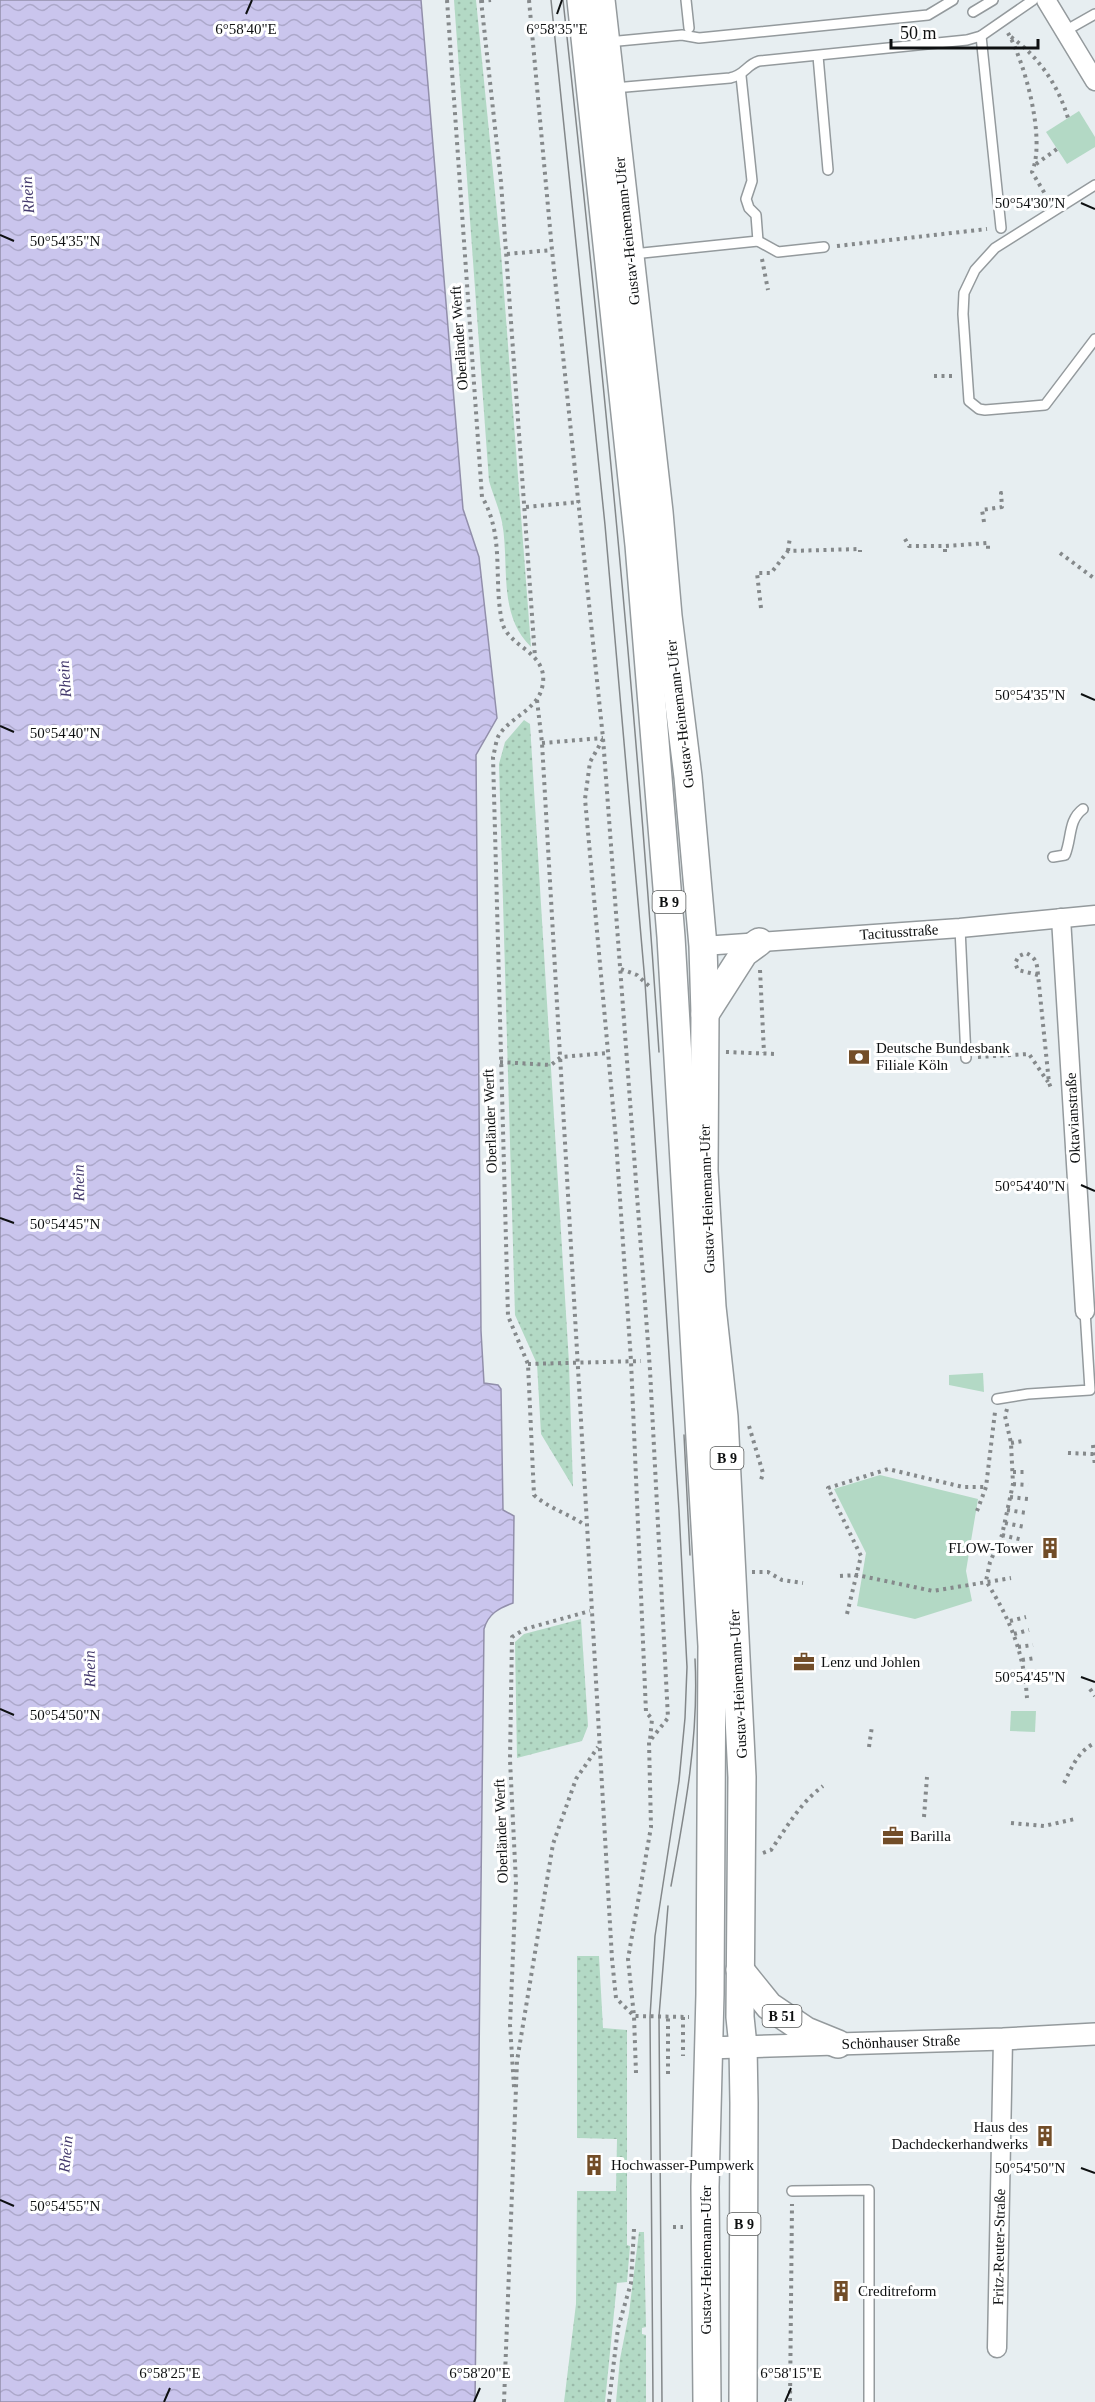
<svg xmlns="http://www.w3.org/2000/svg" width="1095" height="2402" viewBox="0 0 1095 2402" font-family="'Times New Roman',serif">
  <defs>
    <pattern id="grass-dots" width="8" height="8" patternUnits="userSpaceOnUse" patternTransform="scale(1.5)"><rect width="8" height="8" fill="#b3d9c5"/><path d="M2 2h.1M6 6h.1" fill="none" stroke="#99b9a8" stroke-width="1.8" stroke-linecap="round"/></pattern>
    <pattern id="water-waves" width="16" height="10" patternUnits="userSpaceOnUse" patternTransform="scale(1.5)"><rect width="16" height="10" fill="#cac5ed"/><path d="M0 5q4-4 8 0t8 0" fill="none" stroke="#aca8ca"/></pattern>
  </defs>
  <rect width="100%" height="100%" fill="#e7eef1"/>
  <!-- grass -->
  <g fill="url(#grass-dots)">
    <path d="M454,0H476L501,253L531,647C497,614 510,564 502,522C499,508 493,495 489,481Z"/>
    <path d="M524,720L530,724L569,1363L573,1487L541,1434L537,1364L515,1315L499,764L505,742Z"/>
    <path d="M581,1619L588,1726L582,1741L517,1758L515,1642L524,1634Z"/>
    <path d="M577,1956H599L603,2028L627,2030V2245L630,2246L627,2282L617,2283L605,2402H564L576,2304L577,2191H616L617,2139L577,2138Z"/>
    <path d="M639,2232H644L646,2327L642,2328V2334L646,2335V2402H616L620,2359L629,2313Z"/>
  </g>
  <!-- park -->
  <g fill="#b3d9c5">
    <path d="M1079,111L1095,137V147L1067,164L1046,132Z"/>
    <path d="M983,1373L984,1392L949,1385V1375Z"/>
    <path d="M880,1475L978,1499L966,1571L972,1601L915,1619L857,1606L866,1553L834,1489Z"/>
    <path d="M1011,1711H1036L1035,1732L1010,1731Z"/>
  </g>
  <!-- water -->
  <path fill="url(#water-waves)" stroke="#928fab" stroke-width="1.5" d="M0,0H421L463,509L479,557L497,718L476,755L481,1331L484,1383L498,1385L501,1389L503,1510L514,1516L513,1603C499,1608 488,1614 484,1629L475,2402H0Z"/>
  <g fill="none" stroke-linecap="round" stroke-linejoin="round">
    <defs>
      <g id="service">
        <path d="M686,0L689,28"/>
        <path d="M973,12L993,0"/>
        <path d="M1065,31L1095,14"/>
        <path d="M981,36L1001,228"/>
        <path d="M608,42L682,35L699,38L928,15L953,0"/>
        <path d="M818,56L828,170"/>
        <path d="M614,88L730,78C745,75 746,65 759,61L967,40L981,36L1033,0"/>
        <path d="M1095,185L995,248L975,270L964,293L963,314L969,401L979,409L985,410L1045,405L1095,339"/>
        <path d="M758,241L778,252L824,247"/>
        <path d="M633,254L758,241L756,215L749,208L746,199L752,181L741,76"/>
        <path d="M1053,857L1065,855C1072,838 1068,820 1083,809"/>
        <path d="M960,928L966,1058"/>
        <path d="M997,1399L1028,1394L1090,1390L1085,1311"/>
        <path d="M792,2191L869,2190V2402"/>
      </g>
      <g id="minor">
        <path d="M1046,0L1095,81"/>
        <path d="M1061,918L1085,1311"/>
        <path d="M703,946L960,928L1095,915"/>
        <path d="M997,2348L1003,2039"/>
      </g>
      <path id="tertiary" d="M707,2048L1003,2039L1095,2034"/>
      <g id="primary">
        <path d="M581,0L639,545L671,937L712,1646L710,1994L705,2187L707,2402"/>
        <path d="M601,0L659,512L668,616L688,777L703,946L705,1014L704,1171L712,1307L724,1417L742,1777L740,2017L743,2046L744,2103L743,2402"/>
        <path d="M705,1014L744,953L759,942"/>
        <path d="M740,1970L769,2006L806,2031L838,2044"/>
      </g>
    </defs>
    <!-- service casing -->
    <use href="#service" stroke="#949a9d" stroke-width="12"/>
    <!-- minor casing -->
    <use href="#minor" stroke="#949a9d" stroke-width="21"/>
    <!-- tertiary casing -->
    <use href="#tertiary" stroke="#949a9d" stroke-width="24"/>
    <!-- primary casing -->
    <use href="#primary" stroke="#949a9d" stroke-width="30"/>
    <!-- path -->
    <g stroke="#85898b" stroke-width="4" stroke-dasharray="3 4.5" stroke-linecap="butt">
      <path d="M447,0L482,497C505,536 493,579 502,622C508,648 551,652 542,688C537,709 510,718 499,735C496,740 495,750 493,757L508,1316L528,1364L534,1495C548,1508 569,1514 585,1525"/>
      <path d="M481,0L501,182L535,657"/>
      <path d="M529,0L552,250L603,738L650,1370L668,1718L649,1742L651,1827L628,1959L634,2016L636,2073"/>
      <path d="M481,1L491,0"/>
      <path d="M1008,33C1025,63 1046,139 1032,172L1048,199"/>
      <path d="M1011,37C1039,57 1058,85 1068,118"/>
      <path d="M1036,164L1057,149"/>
      <path d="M837,246L987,229"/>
      <path d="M507,254L552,250"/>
      <path d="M762,259L768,290"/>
      <path d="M934,376H954"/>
      <path d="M526,507L579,502"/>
      <path d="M984,522L982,510L1002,507L1001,493H1007"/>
      <path d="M905,539L909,546H945L988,543V549"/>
      <path d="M788,551L790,537"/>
      <path d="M945,552V546"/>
      <path d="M1060,553L1095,579"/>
      <path d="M761,608L757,573H771L788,551L860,549V552"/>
      <path d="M537,700L542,743L612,1959L616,1998L634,2016L689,2017"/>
      <path d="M603,739L590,762L585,799L616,1140L631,1361L646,1712L652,1719L650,1740"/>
      <path d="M542,743L603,738"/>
      <path d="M621,969L637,975L650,987"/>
      <path d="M760,970L764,1053"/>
      <path d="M1038,975L1018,970L1015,963L1019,956L1026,953C1037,958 1037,964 1038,975L1049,1083L1051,1088"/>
      <path d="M726,1052L776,1054"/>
      <path d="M978,1057L1029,1054L1048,1082"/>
      <path d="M500,1062L551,1065L561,1057L607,1053"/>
      <path d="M528,1364L641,1361"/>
      <path d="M1007,1409L1005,1416L1011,1443L1013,1484L1002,1535L990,1562L986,1581C1010,1619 1024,1653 1027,1698"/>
      <path d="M749,1426L763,1473L761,1480"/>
      <path d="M1011,1443L1023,1441"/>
      <path d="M1093,1445L1095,1467"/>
      <path d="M1068,1453L1093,1454"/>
      <path d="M1013,1472H1028"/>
      <path d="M1013,1484L1028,1485"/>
      <path d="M1010,1497L1028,1499"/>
      <path d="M1007,1510L1027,1513"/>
      <path d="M977,1511L986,1487L995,1412"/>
      <path d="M1005,1523L1025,1527"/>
      <path d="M1002,1535L1023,1540"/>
      <path d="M752,1572H768L782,1580L803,1583"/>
      <path d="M840,1576L857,1575L933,1591L1011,1578"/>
      <path d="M847,1614L861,1556L828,1488L888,1469L963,1487H986"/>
      <path d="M1010,1621L1026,1617"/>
      <path d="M1014,1634L1029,1630"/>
      <path d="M1018,1647L1033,1645"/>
      <path d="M1022,1660L1035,1658"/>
      <path d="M1090,1689L1095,1696"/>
      <path d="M869,1747L872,1726"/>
      <path d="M1064,1783C1072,1767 1078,1751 1095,1743"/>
      <path d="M924,1817L927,1777"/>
      <path d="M1011,1823L1044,1826L1075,1819"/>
      <path d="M763,1853L771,1850C787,1827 800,1803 823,1786"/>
      <path d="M683,2017V2056"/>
      <path d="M668,2074V2017"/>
      <path d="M514,2087L510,2025L516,1883L510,1760L512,1637L525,1629L590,1611"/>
      <path d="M673,2227H683"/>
      <path d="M790,2401L792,2204"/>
      <path d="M504,2402L517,2061L553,1844L576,1779L598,1747"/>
      <path d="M609,2402L618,2328L631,2283L634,2229"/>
    </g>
    <!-- service -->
    <use href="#service" stroke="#fff" stroke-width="9"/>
    <!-- minor -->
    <use href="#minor" stroke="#fff" stroke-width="18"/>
    <!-- tertiary -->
    <use href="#tertiary" stroke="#fff" stroke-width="21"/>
    <!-- primary -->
    <use href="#primary" stroke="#fff" stroke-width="27"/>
    <!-- tram -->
    <g stroke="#838789" stroke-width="1.5">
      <path d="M551,0L605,525L645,982L679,1510L687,1667L685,1718L679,1781L655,1936L650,2017L653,2402"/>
      <path d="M563,0C601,350 636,700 659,1052"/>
      <path d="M684,1435L690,1555"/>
      <path d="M671,1886C685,1811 699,1736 695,1659"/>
      <path d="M662,2402L659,2016L668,1906"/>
    </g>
  </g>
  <!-- ticks -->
  <path fill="none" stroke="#0e1011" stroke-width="2" d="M246,14L252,0M557,14L562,0M1081,203L1095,209M0,235L14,241M1081,694L1095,700M0,726L14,732M1081,1185L1095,1191M0,1218L14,1223M1081,1677L1095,1682M0,1709L14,1715M1081,2168L1095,2173M0,2200L14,2206M164,2402L170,2388M474,2402L480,2388M785,2402L791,2388"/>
  <!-- icons -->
  <defs>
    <symbol id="bank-bare" viewBox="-9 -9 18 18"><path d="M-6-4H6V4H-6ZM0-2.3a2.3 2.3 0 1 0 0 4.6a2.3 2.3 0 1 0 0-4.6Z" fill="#724d28" stroke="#fff" stroke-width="2.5" paint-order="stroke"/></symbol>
    <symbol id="building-bare" viewBox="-9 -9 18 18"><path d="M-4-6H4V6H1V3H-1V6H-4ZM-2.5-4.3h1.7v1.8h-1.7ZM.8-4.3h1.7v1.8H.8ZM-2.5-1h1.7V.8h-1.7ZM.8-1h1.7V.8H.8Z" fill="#724d28" stroke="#fff" stroke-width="2.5" paint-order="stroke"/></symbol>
    <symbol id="office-bare" viewBox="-9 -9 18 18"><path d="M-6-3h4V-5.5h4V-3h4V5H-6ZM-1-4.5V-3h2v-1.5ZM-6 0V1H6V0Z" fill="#724d28" stroke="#fff" stroke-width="2.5" paint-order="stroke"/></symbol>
  </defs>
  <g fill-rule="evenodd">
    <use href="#bank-bare" x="844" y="1042" width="30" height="30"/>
    <use href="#building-bare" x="1035" y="1533" width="30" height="30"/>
    <use href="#office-bare" x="789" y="1647" width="30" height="30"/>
    <use href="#office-bare" x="878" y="1821" width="30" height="30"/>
    <use href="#building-bare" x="1030" y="2121" width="30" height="30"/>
    <use href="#building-bare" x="579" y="2150" width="30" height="30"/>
    <use href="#building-bare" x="826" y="2276" width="30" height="30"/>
  </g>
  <g text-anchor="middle" stroke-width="6" stroke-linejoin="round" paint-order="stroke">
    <!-- shield labels -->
    <g fill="#fff" stroke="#565858" stroke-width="1.5">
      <rect x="652.5" y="891" width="33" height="22" rx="4.5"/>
      <rect x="710.5" y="1447" width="33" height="22" rx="4.5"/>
      <rect x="762.5" y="2005" width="39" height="22" rx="4.5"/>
      <rect x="727.5" y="2213" width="33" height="22" rx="4.5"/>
    </g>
    <g font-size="14" font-weight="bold" fill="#0e1011">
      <text x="669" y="907">B 9</text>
      <text x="727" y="1463">B 9</text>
      <text x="782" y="2021">B 51</text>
      <text x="744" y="2229">B 9</text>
    </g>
    <!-- street labels -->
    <g font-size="15" fill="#0e1011" stroke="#fff">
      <text transform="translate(627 231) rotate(-96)" y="5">Gustav-Heinemann-Ufer</text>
      <text transform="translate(459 338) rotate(-94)" y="5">Oberländer Werft</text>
      <text transform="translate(680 714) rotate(-97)" y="5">Gustav-Heinemann-Ufer</text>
      <text transform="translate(899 932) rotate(-4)" y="5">Tacitusstraße</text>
      <text transform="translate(1073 1118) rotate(-93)" y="5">Oktavianstraße</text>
      <text transform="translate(490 1121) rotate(-92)" y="5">Oberländer Werft</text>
      <text transform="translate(707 1199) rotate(-92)" y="5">Gustav-Heinemann-Ufer</text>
      <text transform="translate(738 1684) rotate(-93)" y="5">Gustav-Heinemann-Ufer</text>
      <text transform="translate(501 1831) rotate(-92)" y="5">Oberländer Werft</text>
      <text transform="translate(901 2042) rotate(-2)" y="5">Schönhauser Straße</text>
      <text transform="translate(999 2247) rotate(-89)" y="5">Fritz-Reuter-Straße</text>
      <text transform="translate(706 2260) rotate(-90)" y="5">Gustav-Heinemann-Ufer</text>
    </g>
    <!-- poi labels -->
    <g font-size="15" fill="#0e1011" stroke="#fff" text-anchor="start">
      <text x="876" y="1053">Deutsche Bundesbank<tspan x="876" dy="17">Filiale Köln</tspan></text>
      <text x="1033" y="1553" text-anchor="end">FLOW-Tower</text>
      <text x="821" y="1667">Lenz und Johlen</text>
      <text x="910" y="1841">Barilla</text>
      <text x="1028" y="2132" text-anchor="end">Haus des<tspan x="1028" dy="17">Dachdeckerhandwerks</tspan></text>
      <text x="611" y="2170">Hochwasser-Pumpwerk</text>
      <text x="858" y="2296">Creditreform</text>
    </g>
    <!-- water labels -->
    <g font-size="16" font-style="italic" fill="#43396c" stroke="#fff">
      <text transform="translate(27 195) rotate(-94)" y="6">Rhein</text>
      <text transform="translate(64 679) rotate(-94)" y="6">Rhein</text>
      <text transform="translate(78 1183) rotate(-91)" y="6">Rhein</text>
      <text transform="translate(89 1669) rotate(-91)" y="6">Rhein</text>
      <text transform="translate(65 2154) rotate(-85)" y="6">Rhein</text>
    </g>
  </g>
  <g font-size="15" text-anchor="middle" fill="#0e1011" stroke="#fff" stroke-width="6" stroke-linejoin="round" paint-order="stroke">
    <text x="246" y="34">6°58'40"E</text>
    <text x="557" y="34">6°58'35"E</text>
    <text x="1030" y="208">50°54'30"N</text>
    <text x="65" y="246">50°54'35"N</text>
    <text x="1030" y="700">50°54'35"N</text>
    <text x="65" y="738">50°54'40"N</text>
    <text x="1030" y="1191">50°54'40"N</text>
    <text x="65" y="1229">50°54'45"N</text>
    <text x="1030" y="1682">50°54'45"N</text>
    <text x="65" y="1720">50°54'50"N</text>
    <text x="1030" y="2173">50°54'50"N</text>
    <text x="65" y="2211">50°54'55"N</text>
    <text x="170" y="2378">6°58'25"E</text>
    <text x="480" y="2378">6°58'20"E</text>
    <text x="791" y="2378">6°58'15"E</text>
  </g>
  <!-- scale -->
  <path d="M891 39v9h147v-9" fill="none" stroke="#0e1011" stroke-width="3"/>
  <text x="900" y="39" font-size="18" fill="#0e1011" stroke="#ffffff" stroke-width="4.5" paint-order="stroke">50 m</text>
</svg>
